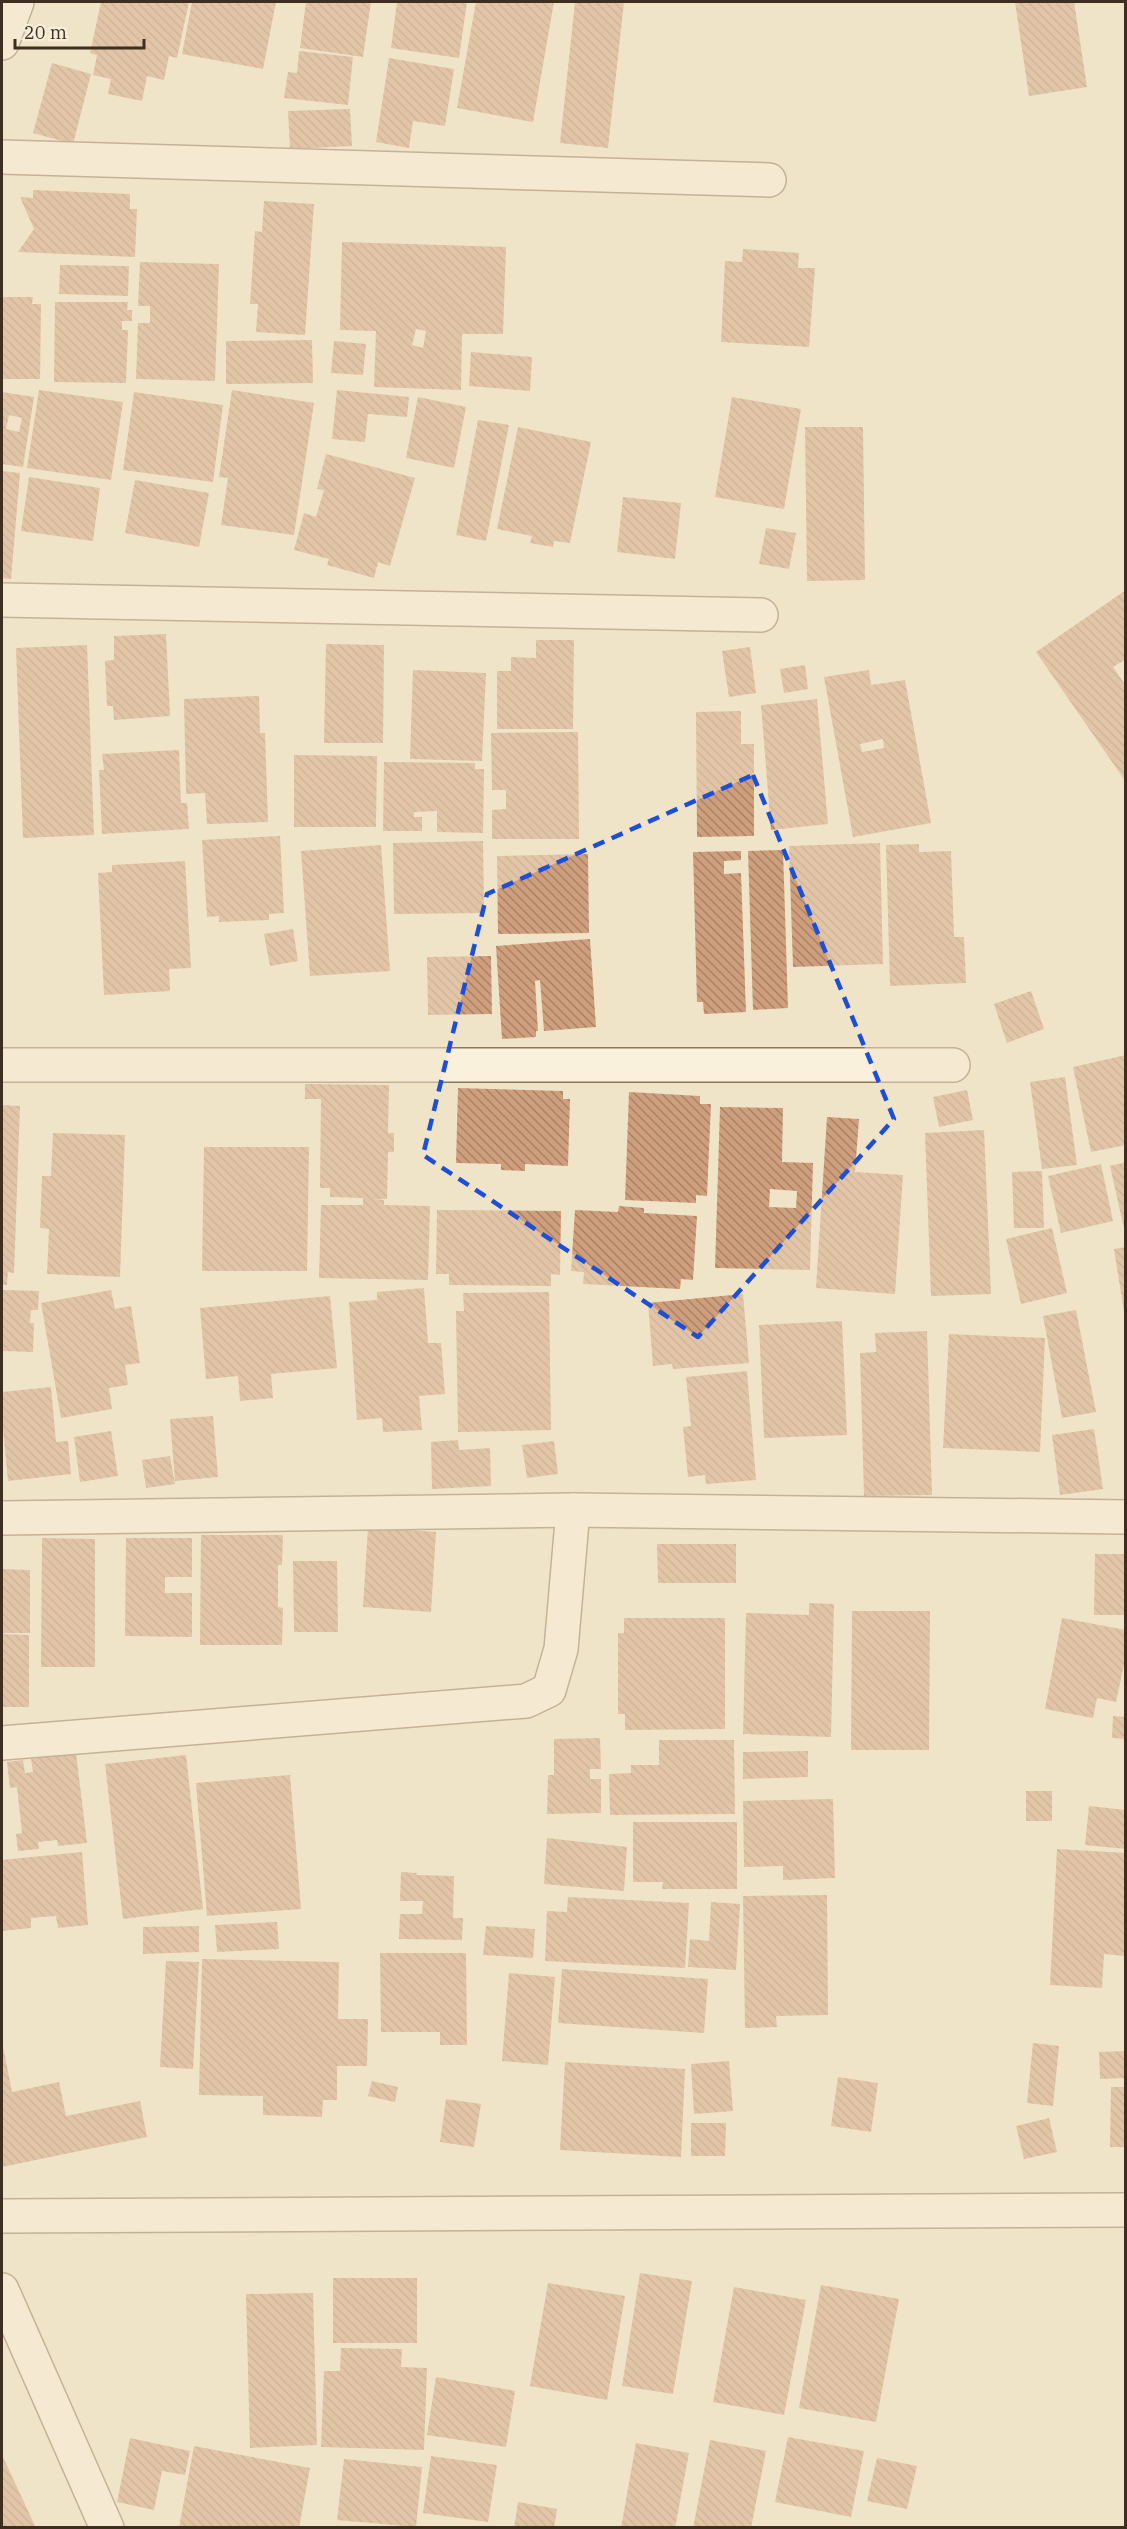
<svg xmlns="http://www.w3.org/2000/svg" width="1127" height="2529" viewBox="0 0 1127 2529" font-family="'IBM Plex Serif',serif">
  <defs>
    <pattern id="building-back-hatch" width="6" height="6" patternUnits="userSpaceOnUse" patternTransform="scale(1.5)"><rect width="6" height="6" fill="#cf9f7d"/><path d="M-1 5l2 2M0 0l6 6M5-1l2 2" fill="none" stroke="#a98266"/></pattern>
  </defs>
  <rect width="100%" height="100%" fill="#f0e4c8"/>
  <!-- building -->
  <g fill="url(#building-back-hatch)" fill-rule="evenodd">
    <path d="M101,2H189L177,58L169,56L164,80L147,76L142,101L108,94L111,79L93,75L97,55L90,53Z"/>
    <path d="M192,2H276L263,69L182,54Z"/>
    <path d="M306,2H371L363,57L300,48Z"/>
    <path d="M397,2H467L459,58L391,48Z"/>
    <path d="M476,2H554L533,122L457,108Z"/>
    <path d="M575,2H624L608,148L560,143Z"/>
    <path d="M1015,2H1074L1087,87L1029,96Z"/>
    <path d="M299,51L353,57L348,105L284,98L288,72L297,73Z"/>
    <path d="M389,58L454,69L445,126L413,121L409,148L376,142Z"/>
    <path d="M52,63L91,74L73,144L33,133Z"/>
    <path d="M350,109L352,146L290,149L288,111Z"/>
    <path d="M33,190L130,194V209H137L135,257L18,252L34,229L20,197L33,198Z"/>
    <path d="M264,201L314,204L305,335L256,332L258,304H250L255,231L262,232Z"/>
    <path d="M342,242L506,247L503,334H462L461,390L374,387L376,331L340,330ZM416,329L426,331L423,348L412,345Z"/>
    <path d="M743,249L799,253L798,268H815L809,347L721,342L725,261L742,262Z"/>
    <path d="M140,262L219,264L215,381L136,379L138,323H150V306H138Z"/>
    <path d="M60,265L129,266L128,296L59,294Z"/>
    <path d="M2,297H33L32,304H41L40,379H2Z"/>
    <path d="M55,302H128L127,310H132V321H122V330H128L126,383L54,382Z"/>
    <path d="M312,340L313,383L226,384V341Z"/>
    <path d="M334,341L366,344L363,375L331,373Z"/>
    <path d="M471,352L532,357L530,391L469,386Z"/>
    <path d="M39,390L123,402L111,480L27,468Z"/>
    <path d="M232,390L314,403L294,535L221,525L228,478L219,477Z"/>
    <path d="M337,390L409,397L407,417L368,414L365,442L332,439Z"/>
    <path d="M2,392L34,397L23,467L2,464ZM9,415L22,418L19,432L6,429Z"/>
    <path d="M134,392L223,405L213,482L123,470Z"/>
    <path d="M418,397L466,407L454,468L406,458Z"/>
    <path d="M732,397L801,409L784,509L715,497Z"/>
    <path d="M478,420L509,425L486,541L456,535Z"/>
    <path d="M518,427L591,442L570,543L554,541L553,547L530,543L532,536L497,529Z"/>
    <path d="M805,427H863L865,580L807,581Z"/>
    <path d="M326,454L415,478L390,566L378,562L374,578L327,565L329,559L294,550L304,513L316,517L324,490L317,489Z"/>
    <path d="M2,471L20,473L11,579L2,578Z"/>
    <path d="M29,477L100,488L93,541L21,531Z"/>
    <path d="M135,480L209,493L199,547L125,533Z"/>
    <path d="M623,497L681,503L675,559L617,552Z"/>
    <path d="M766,528L796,533L789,569L759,564Z"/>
    <path d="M1126,590V659L1113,667L1126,686V782L1036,652Z"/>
    <path d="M166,634L170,716L114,720L113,706H107L105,661L114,660V636Z"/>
    <path d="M536,640H574L573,729H497V671H511V657L536,658Z"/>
    <path d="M326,644L384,645L383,743H324Z"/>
    <path d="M87,645L94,835L23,838L16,648Z"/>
    <path d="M750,647L756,693L729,697L722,651Z"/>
    <path d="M805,665L808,689L784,693L780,669Z"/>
    <path d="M413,670L486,673L482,761L410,759Z"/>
    <path d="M869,670L871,685L905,680L931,823L853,837L824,677ZM883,739L884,748L862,752L860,744Z"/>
    <path d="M259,696L260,733H265L268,822L207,824L205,793L186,794L184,699Z"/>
    <path d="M817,699L828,824L771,830L761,705Z"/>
    <path d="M741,711V744H754V836L697,837L696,712Z"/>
    <path d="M578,732L579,839H492V810L506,809V790H492L491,733Z"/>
    <path d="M179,750L181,803H187L189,829L102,834L99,770H104L102,754Z"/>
    <path d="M294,755L377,756L376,827H294Z"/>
    <path d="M384,762L475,763V769H484L483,833L437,832V811L414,812V817H422V831H383Z"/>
    <path d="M280,836L284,913L269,914V920L219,922V916L207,917L202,840Z"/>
    <path d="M483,841L484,913L394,914L393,843Z"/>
    <path d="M880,843L883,964L793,967L789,846Z"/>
    <path d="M919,844V852L951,851L954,937H964L966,983L890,986L886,845Z"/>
    <path d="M381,845L390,971L310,976L301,851Z"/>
    <path d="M783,850L788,1008L753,1010L748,851Z"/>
    <path d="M741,851V860L724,861V874L741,873L746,1012L704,1014L703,1002H697L693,852Z"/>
    <path d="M588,854L589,933L498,934L497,856Z"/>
    <path d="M185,861L191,968L169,969L170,991L104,995L98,873L112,872V865Z"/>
    <path d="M293,929L298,961L270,966L264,934Z"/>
    <path d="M590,939L596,1027L544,1031L540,980L535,981L538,1031H536V1037L502,1039L496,946Z"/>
    <path d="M491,956L492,1014L428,1015L427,957Z"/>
    <path d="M1031,991L1044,1029L1007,1043L994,1004Z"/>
    <path d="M1126,1055V1145L1091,1152L1073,1067Z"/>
    <path d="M1065,1077L1077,1165L1042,1169L1030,1082Z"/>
    <path d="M305,1084L389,1085L388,1133H394V1152H388L387,1199H373L384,1200V1205L430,1206L428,1280L319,1278L321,1205H363V1198L330,1197V1188H320L321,1099H305Z"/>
    <path d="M458,1088L563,1091V1099H570L568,1166L525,1164V1171L501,1170V1164L456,1163Z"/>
    <path d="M967,1090L973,1120L939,1127L933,1097Z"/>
    <path d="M629,1092L700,1096V1104H711L707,1196L696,1195V1203L625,1200Z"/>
    <path d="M2,1105L20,1106L14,1273L8,1272L7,1285H2Z"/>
    <path d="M720,1107L783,1108L782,1162L813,1163L810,1270L715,1268ZM770,1189L797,1191L796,1208L769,1207Z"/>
    <path d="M827,1117L859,1119L855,1172L903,1175L895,1294L816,1288Z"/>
    <path d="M984,1130L991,1294L931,1296L925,1133Z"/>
    <path d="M53,1133L125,1135L120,1277L47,1274L49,1229L40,1228L42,1176H51Z"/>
    <path d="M204,1147H309L307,1271H202Z"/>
    <path d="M1126,1162V1233H1125L1110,1166Z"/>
    <path d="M1101,1164L1113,1221L1061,1233L1048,1176Z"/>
    <path d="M1042,1171L1044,1228H1014L1012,1172Z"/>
    <path d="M619,1206L644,1208V1213L697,1216L693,1280L681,1279L680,1289L583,1284L584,1272L571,1271L575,1210L618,1212Z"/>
    <path d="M437,1210L561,1211L560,1275L551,1274V1286L449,1285V1274H436Z"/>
    <path d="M1052,1228L1067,1293L1021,1304L1006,1239Z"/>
    <path d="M1126,1247V1312H1124L1114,1249Z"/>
    <path d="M424,1288L428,1343H441L445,1394L419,1396L422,1430L383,1432L382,1418L357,1420L349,1302L377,1300V1292Z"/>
    <path d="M2,1290L39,1291L38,1310H31L30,1323H34L33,1352L2,1351Z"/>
    <path d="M111,1290L115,1309L131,1306L140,1363L125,1365L128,1385L109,1388L112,1409L61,1418L41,1303Z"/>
    <path d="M549,1292L551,1430L458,1432L456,1311H464L463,1293Z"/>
    <path d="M743,1294L749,1363L673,1369L672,1364L653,1366L648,1303Z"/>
    <path d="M330,1296L337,1368L271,1374L273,1398L240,1401L238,1376L206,1379L200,1308Z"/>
    <path d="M1076,1310L1096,1412L1062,1418L1043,1316Z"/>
    <path d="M842,1321L847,1435L764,1438L759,1325Z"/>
    <path d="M927,1331L932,1495L864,1496L860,1353L876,1352L875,1333Z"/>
    <path d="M949,1334L1045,1338L1040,1452L943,1448Z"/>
    <path d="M747,1371L756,1480L706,1484L705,1475L688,1477L683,1427L691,1426L686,1377Z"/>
    <path d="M51,1387L56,1442L68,1441L71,1474L8,1481L2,1418V1392Z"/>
    <path d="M213,1416L218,1477L175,1481L170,1419Z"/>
    <path d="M1094,1429L1103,1489L1060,1495L1052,1435Z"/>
    <path d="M111,1431L118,1476L80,1482L74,1437Z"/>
    <path d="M458,1440L459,1450L490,1448L491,1486L432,1489L431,1442Z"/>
    <path d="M554,1441L558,1474L527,1478L522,1445Z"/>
    <path d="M170,1456L175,1484L146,1488L142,1460Z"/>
    <path d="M368,1527L436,1532L431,1612L363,1607Z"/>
    <path d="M201,1535H283L282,1565H278V1607L283,1608L282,1645H200Z"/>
    <path d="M42,1538L95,1539V1667H41Z"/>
    <path d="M126,1538H192V1577H165V1593H192V1637L125,1636Z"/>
    <path d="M657,1544H736V1583H658Z"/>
    <path d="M1095,1554H1126V1615H1094Z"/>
    <path d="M293,1561H337L338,1632H294Z"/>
    <path d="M2,1569L30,1570V1633H2Z"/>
    <path d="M809,1603L834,1604L831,1737L743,1734L746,1613L809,1615Z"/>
    <path d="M852,1611H930L929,1750H851Z"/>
    <path d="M624,1618H725V1729L625,1730V1714H618V1633H624Z"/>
    <path d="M1062,1618L1126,1630V1655L1116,1702L1097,1698L1093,1718L1045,1709Z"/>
    <path d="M2,1634L29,1635V1707H2Z"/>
    <path d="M1113,1716L1126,1717V1739L1112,1738Z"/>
    <path d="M600,1738L601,1769H590V1779H601V1813L547,1814L548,1775H554V1739Z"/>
    <path d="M659,1740H734L735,1814L610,1815L609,1774L631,1773V1765H659Z"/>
    <path d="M808,1751V1777L743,1779V1752Z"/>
    <path d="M76,1753L87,1843L58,1846L57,1840L38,1842L39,1849L18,1851L16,1834L22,1833L17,1787L10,1788L7,1762L23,1760L25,1773L33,1772L31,1759Z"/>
    <path d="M186,1755L203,1909L123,1919L105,1764Z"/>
    <path d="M290,1775L301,1909L207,1916L196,1783Z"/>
    <rect x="1026" y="1791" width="26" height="30"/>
    <path d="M833,1799L835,1878L783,1880V1866L744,1867L743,1801Z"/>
    <path d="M1089,1806L1126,1810V1849L1085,1845Z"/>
    <path d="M633,1822H737V1889H662L663,1882H633Z"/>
    <path d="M547,1838L627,1847L624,1891L544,1884Z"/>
    <path d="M1057,1849L1126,1853V1956L1104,1954L1102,1988L1050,1985Z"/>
    <path d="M82,1852L88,1925L58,1928L56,1916L31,1918V1928L2,1931V1860Z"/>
    <path d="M401,1872L417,1873L416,1875L454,1876L453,1918H463L462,1940L399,1939L400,1914H422L423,1901H400Z"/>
    <path d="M827,1895L828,2015L776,2016L777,2027L745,2028L743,1896Z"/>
    <path d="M568,1897L689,1903L685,1968L545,1961L547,1911L567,1912Z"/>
    <path d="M711,1902L740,1904L736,1970L688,1967L690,1939L709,1941Z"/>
    <path d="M277,1922L279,1949L217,1952L215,1925Z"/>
    <path d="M199,1926V1952L143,1954V1927Z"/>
    <path d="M486,1926L535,1929L533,1958L483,1955Z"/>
    <path d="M380,1953H466L467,2045H440V2032H381Z"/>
    <path d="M202,1959L339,1962L338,2019H368L367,2066H337V2100H323L322,2117L263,2115V2096L199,2095Z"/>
    <path d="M166,1961L199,1962L193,2069L160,2067Z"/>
    <path d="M562,1969L708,1979L704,2033L558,2023Z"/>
    <path d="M509,1973L555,1977L548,2065L502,2061Z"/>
    <path d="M2,2041L12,2092L59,2082L66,2116L140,2101L147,2137L2,2167Z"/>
    <path d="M1033,2043L1059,2046L1053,2106L1027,2103Z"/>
    <path d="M1126,2051V2078L1100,2079L1099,2052Z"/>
    <path d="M729,2061L733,2111L694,2114L691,2064Z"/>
    <path d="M565,2062L685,2069L681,2157L560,2150Z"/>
    <path d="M838,2077L878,2083L871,2132L831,2126Z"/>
    <path d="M372,2081L398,2087L395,2102L368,2096Z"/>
    <path d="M1111,2087H1126V2147H1110Z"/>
    <path d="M446,2099L481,2104L474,2147L440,2142Z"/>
    <path d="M1049,2118L1057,2152L1024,2159L1016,2126Z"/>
    <path d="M691,2123H726L725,2156H691Z"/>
    <path d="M640,2273L692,2281L673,2394L622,2386Z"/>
    <rect x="333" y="2278" width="84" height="65"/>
    <path d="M548,2283L625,2296L607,2400L530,2386Z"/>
    <path d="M821,2285L899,2299L876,2422L799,2408Z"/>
    <path d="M734,2287L806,2300L784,2415L713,2402Z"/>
    <path d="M313,2293L317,2445L250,2448L246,2294Z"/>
    <path d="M341,2348L402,2349L401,2367L427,2368L424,2450L321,2447L324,2371H340Z"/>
    <path d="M436,2377L515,2391L506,2447L427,2435Z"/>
    <path d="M788,2437L864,2451L851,2517L775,2502Z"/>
    <path d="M130,2438L190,2451L185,2475L162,2471L154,2510L117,2502Z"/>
    <path d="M710,2440L766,2451L751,2528H693Z"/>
    <path d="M636,2443L689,2453L675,2528H621Z"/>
    <path d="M194,2446L310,2468L299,2528H179Z"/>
    <path d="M2,2455L36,2528H2Z"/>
    <path d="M431,2456L497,2465L488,2522L423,2513Z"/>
    <path d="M877,2458L917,2466L907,2509L867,2501Z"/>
    <path d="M344,2459L422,2467L416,2527L337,2520Z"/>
    <path d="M518,2502L557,2509L554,2528H514Z"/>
  </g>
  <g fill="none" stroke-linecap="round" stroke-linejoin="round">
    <defs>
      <g id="street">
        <path d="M2,43L17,2"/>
        <path d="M2,157L769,180"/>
        <path d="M2,600L761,615"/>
        <path d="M2,1065H953"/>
        <path d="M2,1518L573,1510L1126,1517"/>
        <path d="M2,1743L526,1701L549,1690L561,1649L573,1510"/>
        <path d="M2,2216L1126,2210"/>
        <path d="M2,2290L107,2528"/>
      </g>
    </defs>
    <!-- street casing -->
    <use href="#street" stroke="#8d765c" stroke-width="36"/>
    <!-- street -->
    <use href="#street" stroke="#faf1dc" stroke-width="33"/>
  </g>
  <!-- marked area -->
  <path d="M0 0H1127V2529H0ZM753,775L894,1119L698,1337L423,1155L487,894Z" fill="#f0e4c8" fill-opacity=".55" fill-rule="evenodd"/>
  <path fill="none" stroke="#1d4ed8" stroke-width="4.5" stroke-dasharray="12 8" stroke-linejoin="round" d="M753,775L894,1119L698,1337L423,1155L487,894Z"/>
  <!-- border -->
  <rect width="1127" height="2529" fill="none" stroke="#3d2e20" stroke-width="6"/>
  <!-- scale -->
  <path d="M15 39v9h129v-9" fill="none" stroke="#3d2e20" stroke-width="3"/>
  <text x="24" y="39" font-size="18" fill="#3d2e20" stroke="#f7eed8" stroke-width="4.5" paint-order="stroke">20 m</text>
</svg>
